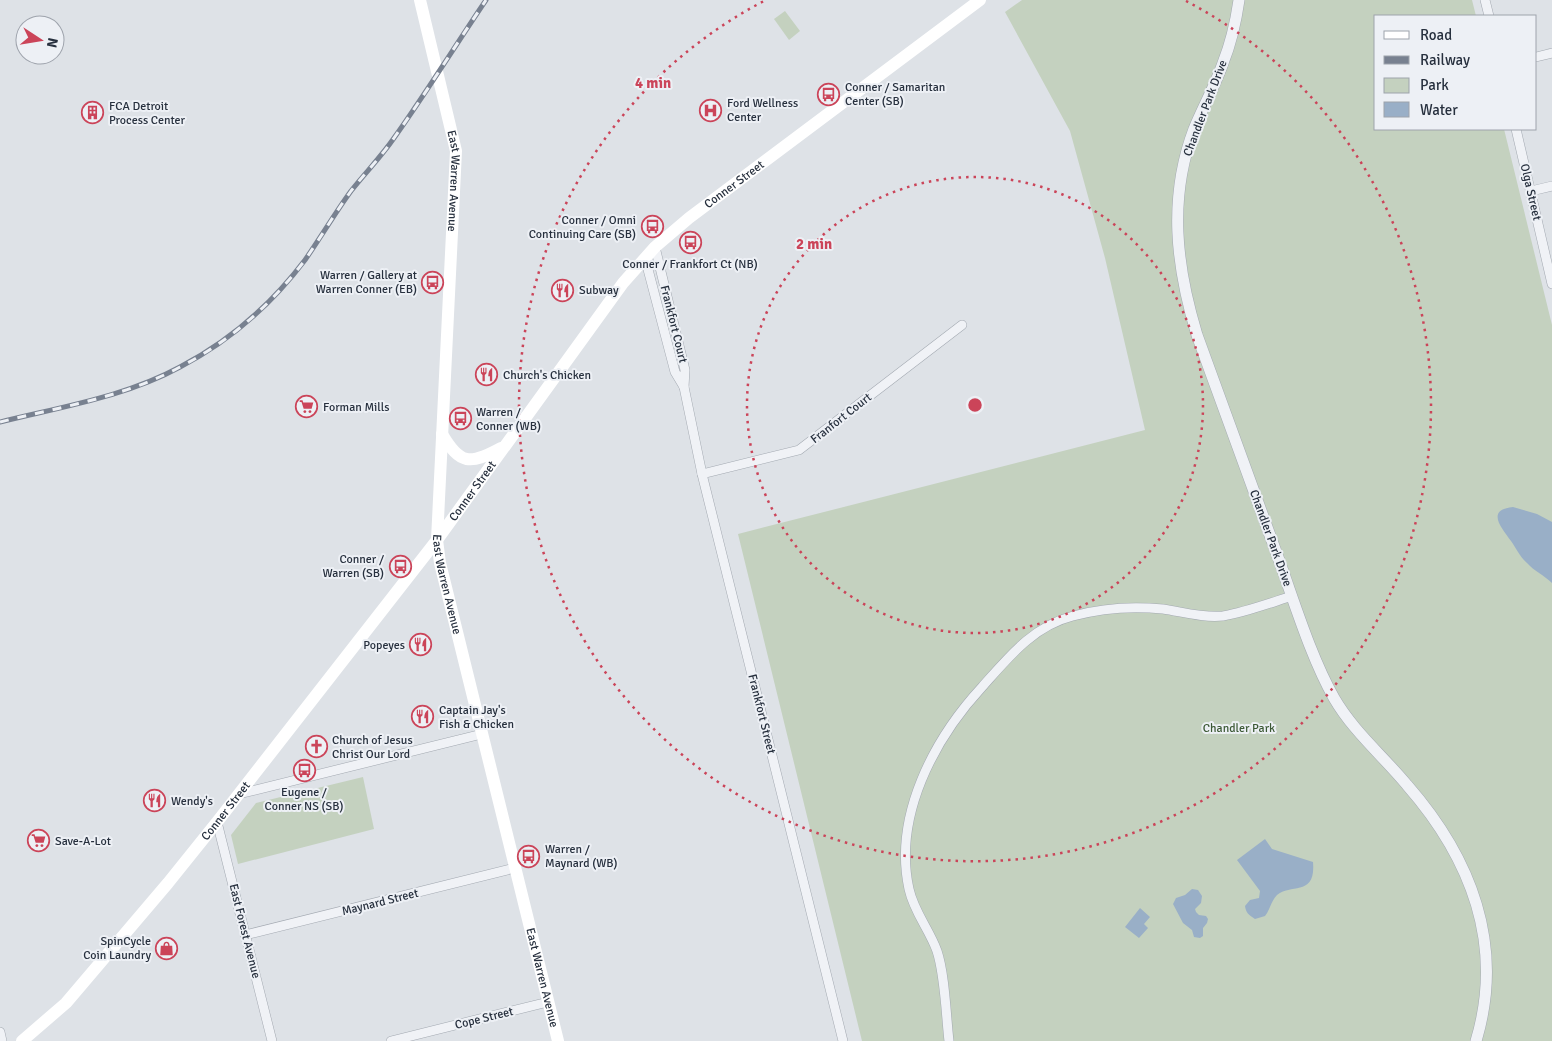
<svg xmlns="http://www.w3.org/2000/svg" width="1552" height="1041" viewBox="0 0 1552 1041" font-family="Signika,sans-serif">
  <rect width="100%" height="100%" fill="#dee2e7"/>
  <!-- green -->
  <g fill="#c4d1bf">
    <path d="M1022,0H1472L1476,16H1376V129H1504L1552,325V1041H862L738,534L1145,430L1105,258L1070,131L1005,12Z"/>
    <path d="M785,11L800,31L789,40L774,19Z"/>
    <path d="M363,777L374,829L238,864L231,835L256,803Z"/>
  </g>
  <!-- water -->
  <g fill="#99afc7">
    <path d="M1513,507L1537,514L1552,522V583C1544,575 1534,571 1527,563C1520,557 1516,548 1511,541C1502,528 1485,510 1513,507Z"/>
    <path d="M1265,839L1272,849L1313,862C1316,897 1291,883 1277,895C1271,901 1270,910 1265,916L1255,919C1249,915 1246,913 1245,906L1250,900L1259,898L1260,891L1237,860Z"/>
    <path d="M1192,889L1198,890L1202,896L1201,903L1195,909L1196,912L1199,915L1206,916L1208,919L1207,923L1203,928V936L1200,938L1194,937L1192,930L1183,923L1173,904L1176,898L1185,895Z"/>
    <path d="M1140,908L1150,917L1144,924L1148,928L1139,938L1125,927Z"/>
  </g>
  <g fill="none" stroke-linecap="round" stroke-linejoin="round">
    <defs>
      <g id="minor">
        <path d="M1485,0L1489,16"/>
        <path d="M1536,57L1552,53"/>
        <path d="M1516,129L1552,284"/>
        <path d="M1531,191L1552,186"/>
        <path d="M645,258L675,372L684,387L685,370L655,247"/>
        <path d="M684,387L702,474L843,1041"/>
        <path d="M702,474L799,450L962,325"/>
        <path d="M239,794L482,734"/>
        <path d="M217,822L272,1041"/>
        <path d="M245,935L515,868"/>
        <path d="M0,1032L2,1041"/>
        <path d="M391,1041L548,1002"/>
        <path d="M949,1041C946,1015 945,975 937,951C929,929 914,912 909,889C893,816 934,739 982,687C1008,658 1033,626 1073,616C1102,608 1133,606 1163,609C1183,612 1203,618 1223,616C1246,612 1270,603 1292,596"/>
      </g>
      <path id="tertiary" d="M1239,0C1236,21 1231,43 1223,63C1215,86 1203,107 1194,129C1168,198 1176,266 1197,335C1224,410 1251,485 1279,560C1295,604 1311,657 1334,698C1353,731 1383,756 1407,785C1471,858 1505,945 1476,1041"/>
    </defs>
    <!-- minor casing -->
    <use href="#minor" stroke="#a3a9b1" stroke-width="10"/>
    <!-- tertiary casing -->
    <use href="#tertiary" stroke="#a3a9b1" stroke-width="12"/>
    <!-- minor -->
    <use href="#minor" stroke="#f0f2f6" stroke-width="9"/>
    <!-- tertiary -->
    <use href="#tertiary" stroke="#f0f2f6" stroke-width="11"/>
    <!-- secondary -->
    <g stroke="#fff" stroke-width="12">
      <path id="s1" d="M420,0L456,151L437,540L440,563L558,1041"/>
      <path d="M442,434C460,465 470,465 501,448"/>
      <path id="s2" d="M22,1041L66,1003L168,883L217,822L437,540L623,283L655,247L689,218L980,0"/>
    </g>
    <defs>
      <path id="rail" d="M0,422C60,407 125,397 180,367C230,341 271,305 305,260C321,237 335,213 351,191C365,173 381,157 394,138C426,93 455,46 486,0"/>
    </defs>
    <!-- rail casing -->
    <use href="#rail" stroke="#788190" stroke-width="5"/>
    <!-- rail -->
    <use href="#rail" stroke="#edf0f5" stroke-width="3" stroke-dasharray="9" stroke-linecap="butt"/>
  </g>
  <!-- distance rings -->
  <g fill="none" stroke="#cb4459" stroke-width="2.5" stroke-dasharray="2.5 5">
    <circle cx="975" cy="405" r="228"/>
    <path d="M1186 1A456 456 0 1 1 764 1"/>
  </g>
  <!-- icons -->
  <defs>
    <symbol id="bus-ring" viewBox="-11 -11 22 22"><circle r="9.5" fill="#edf0f5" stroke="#cb4459" stroke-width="1.5"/><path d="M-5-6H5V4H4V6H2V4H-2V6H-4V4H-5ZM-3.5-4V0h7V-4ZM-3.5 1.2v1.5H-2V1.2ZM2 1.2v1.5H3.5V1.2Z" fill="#cb4459"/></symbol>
    <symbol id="hospital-ring" viewBox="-11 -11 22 22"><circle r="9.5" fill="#edf0f5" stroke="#cb4459" stroke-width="1.5"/><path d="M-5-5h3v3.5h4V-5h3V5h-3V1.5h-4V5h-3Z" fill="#cb4459"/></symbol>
    <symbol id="building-ring" viewBox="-11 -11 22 22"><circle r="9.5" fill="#edf0f5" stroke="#cb4459" stroke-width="1.5"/><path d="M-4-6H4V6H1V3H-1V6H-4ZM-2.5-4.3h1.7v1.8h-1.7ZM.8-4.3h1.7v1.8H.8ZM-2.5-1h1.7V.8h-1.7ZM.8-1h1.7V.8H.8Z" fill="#cb4459"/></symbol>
    <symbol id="restaurant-ring" viewBox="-11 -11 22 22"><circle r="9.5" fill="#edf0f5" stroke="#cb4459" stroke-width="1.5"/><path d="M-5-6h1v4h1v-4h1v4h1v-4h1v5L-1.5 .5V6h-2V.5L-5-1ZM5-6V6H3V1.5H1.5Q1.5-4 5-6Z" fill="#cb4459"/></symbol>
    <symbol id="supermarket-ring" viewBox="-11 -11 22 22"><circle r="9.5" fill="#edf0f5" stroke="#cb4459" stroke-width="1.5"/><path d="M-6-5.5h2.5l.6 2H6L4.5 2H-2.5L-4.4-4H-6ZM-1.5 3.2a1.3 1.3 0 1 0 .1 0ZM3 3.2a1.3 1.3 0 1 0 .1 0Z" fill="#cb4459"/></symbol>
    <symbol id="church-ring" viewBox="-11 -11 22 22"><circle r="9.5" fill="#edf0f5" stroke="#cb4459" stroke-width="1.5"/><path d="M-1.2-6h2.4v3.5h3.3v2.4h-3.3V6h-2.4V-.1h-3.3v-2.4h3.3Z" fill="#cb4459"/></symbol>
    <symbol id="shop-ring" viewBox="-11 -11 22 22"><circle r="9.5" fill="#edf0f5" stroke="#cb4459" stroke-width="1.5"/><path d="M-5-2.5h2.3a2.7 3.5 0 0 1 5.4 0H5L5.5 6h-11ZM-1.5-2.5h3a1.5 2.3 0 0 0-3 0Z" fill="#cb4459"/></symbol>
  </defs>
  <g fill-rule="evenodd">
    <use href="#bus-ring" x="816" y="82" width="25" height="25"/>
    <use href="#hospital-ring" x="698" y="98" width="25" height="25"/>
    <use href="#building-ring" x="80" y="100" width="25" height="25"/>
    <use href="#bus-ring" x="640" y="214" width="25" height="25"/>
    <use href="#bus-ring" x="678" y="230" width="25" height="25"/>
    <use href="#bus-ring" x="420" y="270" width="25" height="25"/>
    <use href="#restaurant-ring" x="550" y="278" width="25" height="25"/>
    <use href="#restaurant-ring" x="474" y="362" width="25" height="25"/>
    <use href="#supermarket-ring" x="294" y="394" width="25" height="25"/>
    <use href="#bus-ring" x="448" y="406" width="25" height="25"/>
    <use href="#bus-ring" x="388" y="554" width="25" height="25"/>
    <use href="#restaurant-ring" x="408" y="632" width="25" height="25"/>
    <use href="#restaurant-ring" x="410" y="704" width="25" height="25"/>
    <use href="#church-ring" x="304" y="734" width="25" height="25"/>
    <use href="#bus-ring" x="292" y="758" width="25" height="25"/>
    <use href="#restaurant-ring" x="142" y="788" width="25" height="25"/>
    <use href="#supermarket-ring" x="26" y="828" width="25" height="25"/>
    <use href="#bus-ring" x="516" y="844" width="25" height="25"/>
    <use href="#shop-ring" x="154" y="936" width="25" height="25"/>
  </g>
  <g text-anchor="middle" stroke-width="4" stroke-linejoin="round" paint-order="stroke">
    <!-- poi labels -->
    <g font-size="12" fill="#27303e" stroke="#edf0f5" text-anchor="start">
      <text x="845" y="91">Conner / Samaritan<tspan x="845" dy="14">Center (SB)</tspan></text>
      <text x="727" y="107">Ford Wellness<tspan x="727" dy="14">Center</tspan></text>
      <text x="109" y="110">FCA Detroit<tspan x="109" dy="14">Process Center</tspan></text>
      <text x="636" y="224" text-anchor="end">Conner / Omni<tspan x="636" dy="14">Continuing Care (SB)</tspan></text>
      <text x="690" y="268" text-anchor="middle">Conner / Frankfort Ct (NB)</text>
      <text x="417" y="279" text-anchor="end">Warren / Gallery at<tspan x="417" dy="14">Warren Conner (EB)</tspan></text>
      <text x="579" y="294">Subway</text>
      <text x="503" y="379">Church's Chicken</text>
      <text x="323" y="411">Forman Mills</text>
      <text x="476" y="416">Warren /<tspan x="476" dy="14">Conner (WB)</tspan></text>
      <text x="384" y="563" text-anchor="end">Conner /<tspan x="384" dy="14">Warren (SB)</tspan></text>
      <text x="405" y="649" text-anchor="end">Popeyes</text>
      <text x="439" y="714">Captain Jay's<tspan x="439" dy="14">Fish &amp; Chicken</tspan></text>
      <text x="332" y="744">Church of Jesus<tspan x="332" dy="14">Christ Our Lord</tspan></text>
      <text x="304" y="796" text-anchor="middle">Eugene /<tspan x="304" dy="14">Conner NS (SB)</tspan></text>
      <text x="171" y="805">Wendy's</text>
      <text x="55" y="845">Save-A-Lot</text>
      <text x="545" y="853">Warren /<tspan x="545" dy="14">Maynard (WB)</tspan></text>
      <text x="151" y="945" text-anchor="end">SpinCycle<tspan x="151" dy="14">Coin Laundry</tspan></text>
    </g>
    <!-- street labels -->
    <g font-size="12" fill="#27303e" stroke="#edf0f5">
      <text transform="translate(1205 108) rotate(-69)" y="4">Chandler Park Drive</text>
      <text dy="4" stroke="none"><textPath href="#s1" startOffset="185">East Warren Avenue</textPath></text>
      <text dy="4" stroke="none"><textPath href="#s2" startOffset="1118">Conner Street</textPath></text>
      <text transform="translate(1531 192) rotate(77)" y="4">Olga Street</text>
      <text transform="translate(674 324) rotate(76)" y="4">Frankfort Court</text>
      <text transform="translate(841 418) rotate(-38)" y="4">Franfort Court</text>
      <text dy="4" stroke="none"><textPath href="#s2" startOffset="712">Conner Street</textPath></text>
      <text transform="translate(1271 538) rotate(70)" y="4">Chandler Park Drive</text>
      <text dy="4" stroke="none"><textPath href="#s1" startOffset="590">East Warren Avenue</textPath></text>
      <text transform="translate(762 714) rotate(76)" y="4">Frankfort Street</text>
      <text dy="4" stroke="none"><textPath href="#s2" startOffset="308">Conner Street</textPath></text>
      <text transform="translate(380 902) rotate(-14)" y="4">Maynard Street</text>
      <text transform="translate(245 931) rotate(76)" y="4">East Forest Avenue</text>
      <text dy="4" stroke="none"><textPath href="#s1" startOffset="995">East Warren Avenue</textPath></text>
      <text transform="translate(484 1018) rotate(-14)" y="4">Cope Street</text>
    </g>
    <!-- park labels -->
    <g font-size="12" fill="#3c5935" stroke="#edf0f5">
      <text x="1239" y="732">Chandler Park</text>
    </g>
  </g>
  <circle cx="975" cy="405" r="8" fill="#cb4459" stroke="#edf0f5" stroke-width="2.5"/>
  <g font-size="15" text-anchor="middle" font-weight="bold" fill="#cb4459" stroke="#edf0f5" stroke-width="4" stroke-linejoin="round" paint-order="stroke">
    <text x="653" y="88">4 min</text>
    <text x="814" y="249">2 min</text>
  </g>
  <!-- legend -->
  <rect x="1374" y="15" width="162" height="115" fill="#edf0f5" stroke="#9ea3ac"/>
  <rect x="1384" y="31" width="25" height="8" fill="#ffffff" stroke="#9ea3ac"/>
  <text x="1420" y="40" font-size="15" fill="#27303e">Road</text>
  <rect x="1384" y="56" width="25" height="8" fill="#788190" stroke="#9ea3ac"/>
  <text x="1420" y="65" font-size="15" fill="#27303e">Railway</text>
  <rect x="1384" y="78" width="25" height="15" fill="#c4d1bf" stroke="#9ea3ac"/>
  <text x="1420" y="90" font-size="15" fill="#27303e">Park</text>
  <rect x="1384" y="102" width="25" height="15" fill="#99afc7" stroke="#9ea3ac"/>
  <text x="1420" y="115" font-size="15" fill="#27303e">Water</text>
  <!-- north arrow -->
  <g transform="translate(40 40) rotate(102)"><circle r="24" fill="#edf0f5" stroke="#9ea3ac"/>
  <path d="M0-4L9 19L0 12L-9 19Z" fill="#cb4459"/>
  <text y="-8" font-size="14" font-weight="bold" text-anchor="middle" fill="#27303e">N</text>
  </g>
</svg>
